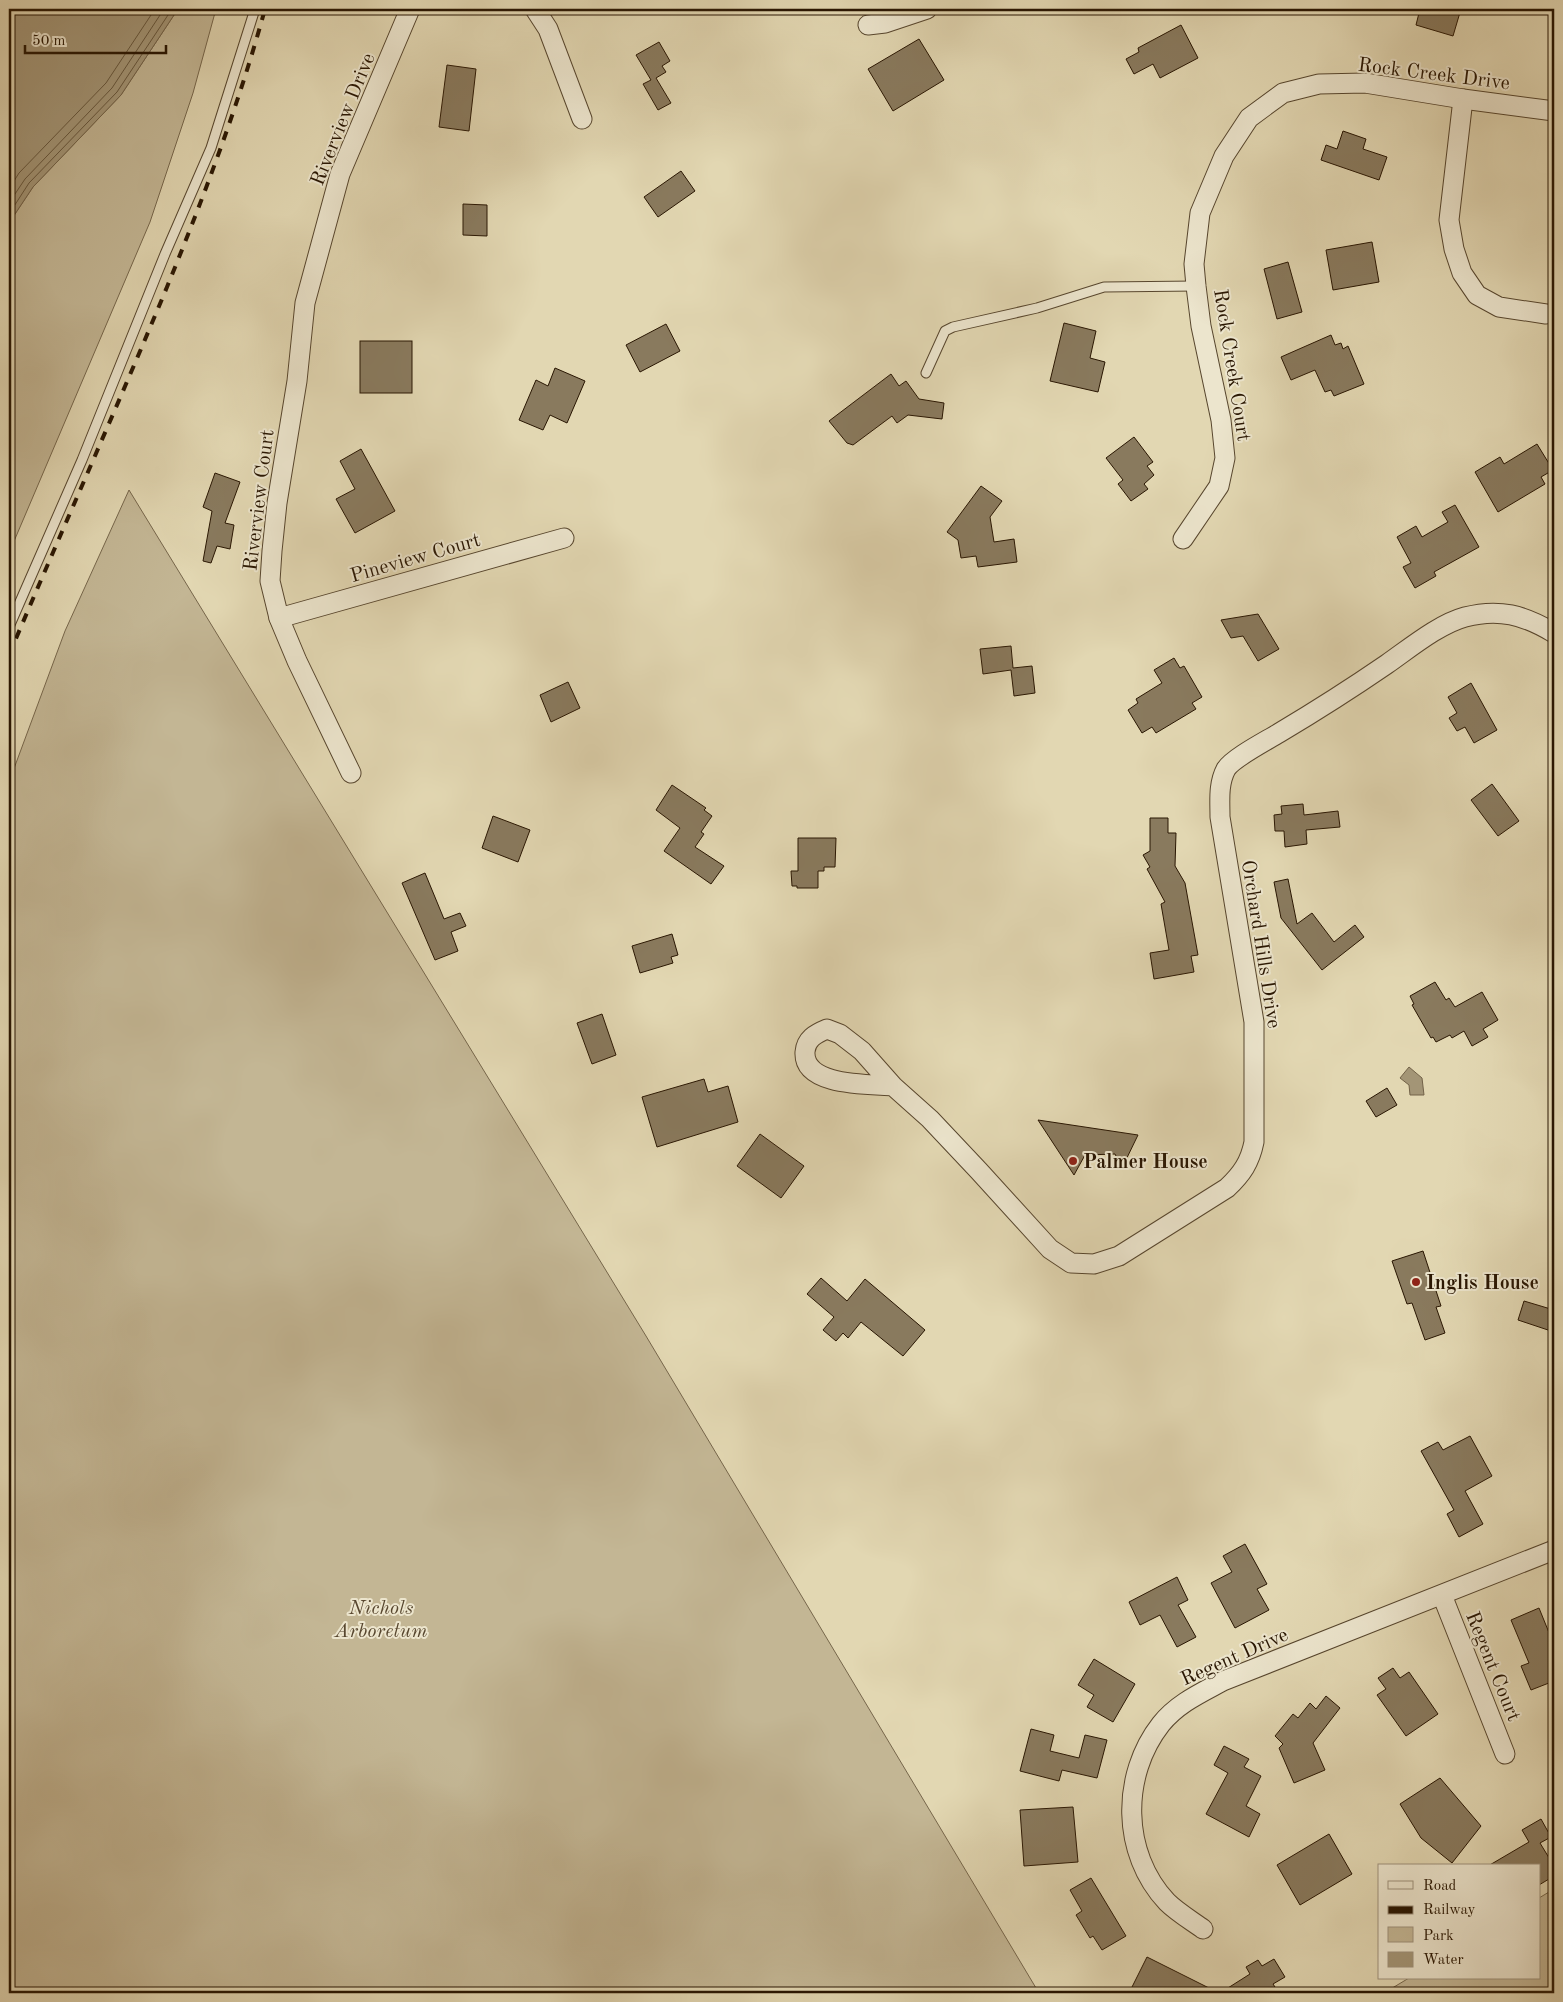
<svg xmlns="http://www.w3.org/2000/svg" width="1563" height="2002" viewBox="0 0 1563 2002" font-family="'Old Standard TT',serif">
  <rect width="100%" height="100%" fill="#e2d7b2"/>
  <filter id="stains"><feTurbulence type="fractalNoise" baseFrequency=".004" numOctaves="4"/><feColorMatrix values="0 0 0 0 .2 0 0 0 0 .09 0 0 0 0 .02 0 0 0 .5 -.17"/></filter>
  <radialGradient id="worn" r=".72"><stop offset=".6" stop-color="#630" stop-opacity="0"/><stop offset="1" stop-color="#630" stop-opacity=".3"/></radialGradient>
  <!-- green -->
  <g fill="#c3b694" stroke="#76664b">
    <path d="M178,9H216L193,93L150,222L9,553V223L33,187L121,95Z"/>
    <path d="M129,490L646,1336L1039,1993H9V782L65,631Z"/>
    <path d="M1554,1889V1993H1384L1409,1978H1539V1898Z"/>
  </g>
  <!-- water -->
  <g fill="#a39576" stroke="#726248">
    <path d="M9,9H178L121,95L33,187L9,223Z"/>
    <path d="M1409,1067L1422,1078L1424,1095H1410L1409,1085L1400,1078Z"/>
  </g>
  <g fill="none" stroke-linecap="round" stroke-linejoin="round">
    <!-- shore -->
    <g stroke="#66563c" stroke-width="1">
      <path d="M9,189L19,173L106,83L155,9"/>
      <path d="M9,203L25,179L112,88L164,9"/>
      <path d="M9,214L29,183L117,92L172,9"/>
    </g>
  </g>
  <!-- building -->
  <g fill="#897a5e" stroke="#291602">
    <path d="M1420,9H1461L1453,36L1416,25Z"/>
    <path d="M1181,25L1198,58L1160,78L1153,64L1134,74L1126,59L1139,52L1138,48Z"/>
    <path d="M919,39L944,80L893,111L868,69Z"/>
    <path d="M659,42L670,61L662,66L666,72L656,78L671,103L658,110L643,84L651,80L636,55Z"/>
    <path d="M447,65L476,69L469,131L439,127Z"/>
    <path d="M1343,131L1366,139L1363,149L1387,157L1379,180L1321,160L1326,145L1337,149Z"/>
    <path d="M681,171L695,191L658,217L644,197Z"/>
    <path d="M463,204L487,205V236L463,235Z"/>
    <path d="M1372,242L1379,282L1333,290L1326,250Z"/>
    <path d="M1288,262L1302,312L1277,319L1264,269Z"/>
    <path d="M1064,323L1096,331L1090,358L1105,362L1098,392L1050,381Z"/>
    <path d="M666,324L680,351L640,372L626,345Z"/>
    <path d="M1331,335L1335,345L1341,343L1343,349L1348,346L1364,384L1334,396L1331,390L1325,392L1315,370L1291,380L1281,357Z"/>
    <rect x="360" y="341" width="52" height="52"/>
    <path d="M555,368L585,381L567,423L550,415L543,430L519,420L536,380L548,386Z"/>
    <path d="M891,374L899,386L906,381L919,399L944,403L942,419L908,415L897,423L892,416L853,445L847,443L829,421Z"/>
    <path d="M1134,437L1153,462L1147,466L1154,475L1144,484L1148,489L1131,501L1118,484L1123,480L1106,458Z"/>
    <path d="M1537,444L1553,470L1541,477L1545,484L1498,512L1475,472L1500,457L1504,464Z"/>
    <path d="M361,449L395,511L355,533L336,499L355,489L340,461Z"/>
    <path d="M215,473L240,482L225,523L234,525L230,549L217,546L211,563L203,561L212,511L203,507Z"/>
    <path d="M981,486L1002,501L990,517L994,542L1014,539L1017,562L978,567L976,556L961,558L958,540L947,532Z"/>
    <path d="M1455,505L1479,547L1434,572L1436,576L1415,588L1403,567L1411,563L1397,537L1416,526L1422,537L1448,522L1442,512Z"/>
    <path d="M1258,614L1279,649L1258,661L1243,636L1231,638L1221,620Z"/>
    <path d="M1011,646L1013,668L1032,666L1035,693L1014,696L1011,670L983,674L980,649Z"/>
    <path d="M1174,658L1180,668L1184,666L1202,697L1192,703L1196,709L1156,733L1152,727L1142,733L1128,710L1138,703L1136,699L1162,683L1154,670Z"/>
    <path d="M568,682L580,708L551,722L540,695Z"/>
    <path d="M1471,683L1497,730L1474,743L1465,727L1457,731L1449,718L1457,713L1448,697Z"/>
    <path d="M1492,784L1519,821L1498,836L1471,800Z"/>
    <path d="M672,785L706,808L704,810L712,816L701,832L704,834L695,847L724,866L711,884L664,851L680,828L656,810Z"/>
    <path d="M1303,804L1304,815L1338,811L1340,827L1306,830L1307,844L1285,847L1284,831H1275L1274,815L1282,814L1281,806Z"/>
    <path d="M493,816L530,830L518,862L482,848Z"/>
    <path d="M1150,818H1168V833H1176L1175,866L1185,883L1198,955L1191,956L1194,972L1154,979L1150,953L1169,950L1161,904L1165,902L1147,869L1150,867L1143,855L1150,851Z"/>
    <path d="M798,838H836L835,867H824V871H818V888H797V886H792L791,871H798Z"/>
    <path d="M425,873L444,919L460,913L466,926L451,932L458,951L435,960L402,883Z"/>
    <path d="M1288,879L1297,924L1312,913L1334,942L1355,925L1364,937L1322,970L1281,918L1274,882Z"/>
    <path d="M672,934L678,955L671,957L673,963L640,973L632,946Z"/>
    <path d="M1435,982L1446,1000L1449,998L1455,1007L1482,992L1498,1020L1483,1029L1488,1037L1472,1046L1464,1031L1452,1038L1450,1035L1436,1042L1433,1037L1431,1038L1412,1005L1414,1004L1410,996Z"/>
    <path d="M602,1014L616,1055L592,1064L577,1023Z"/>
    <path d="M704,1079L708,1092L728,1086L738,1122L657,1147L642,1097Z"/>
    <path d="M1387,1088L1397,1105L1376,1117L1366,1101Z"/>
    <path d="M1038,1120L1138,1135L1122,1168L1115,1154L1085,1155L1074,1175Z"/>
    <path d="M760,1134L804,1166L781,1198L737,1166Z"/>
    <path d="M1423,1251L1441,1306L1436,1307L1445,1333L1425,1340L1412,1303L1407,1304L1392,1261Z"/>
    <path d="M821,1278L847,1301L865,1279L925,1330L903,1356L861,1322L848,1338L843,1333L836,1341L823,1330L834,1317L807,1294Z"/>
    <path d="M1524,1301L1554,1310V1332L1518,1320Z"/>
    <path d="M1470,1436L1492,1476L1465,1491L1483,1524L1459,1537L1447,1514L1454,1510L1421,1451L1438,1442L1443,1450Z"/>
    <path d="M1245,1544L1267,1584L1257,1589L1269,1610L1235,1628L1211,1583L1232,1572L1223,1556Z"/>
    <path d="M1177,1577L1188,1600L1178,1605L1196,1637L1177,1647L1160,1615L1140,1625L1129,1602Z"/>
    <path d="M1539,1608L1554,1645V1681L1531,1690L1521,1666L1529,1663L1511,1620Z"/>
    <path d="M1094,1659L1135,1684L1113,1722L1087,1707L1094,1695L1078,1685Z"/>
    <path d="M1393,1668L1400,1678L1409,1672L1438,1714L1406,1736L1377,1695L1386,1689L1378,1678Z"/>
    <path d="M1326,1696L1340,1708L1313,1743L1325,1770L1294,1783L1279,1748L1283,1744L1275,1736L1293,1714L1298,1718L1310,1703L1316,1709Z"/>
    <path d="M1031,1729L1054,1735L1050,1751L1079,1758L1085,1735L1107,1740L1097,1778L1062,1770L1059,1781L1020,1771Z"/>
    <path d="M1224,1746L1249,1759L1244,1767L1261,1776L1246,1806L1260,1814L1249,1837L1206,1814L1228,1773L1214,1765Z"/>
    <path d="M1440,1778L1481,1826L1452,1863L1421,1838L1400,1804Z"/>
    <path d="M1073,1807L1078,1862L1024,1866L1020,1810Z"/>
    <path d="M1541,1819L1551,1837L1540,1843L1554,1866V1876L1539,1885V1866H1488L1529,1842L1522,1830Z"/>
    <path d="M1329,1834L1352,1874L1300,1905L1277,1865Z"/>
    <path d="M1091,1878L1126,1936L1102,1950L1093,1936L1090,1938L1076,1915L1082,1911L1070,1890Z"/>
    <path d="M1147,1957L1219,1993H1129Z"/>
    <path d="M1274,1959L1285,1977L1273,1984L1279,1993H1220L1250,1974L1246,1967L1258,1960L1262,1966Z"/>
  </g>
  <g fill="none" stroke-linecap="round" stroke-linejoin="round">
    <defs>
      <g id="service">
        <path d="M926,373L945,331L953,327L1037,308L1104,287L1196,286"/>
        <path d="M9,627L82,460L165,254L211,148L255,9"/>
      </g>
      <g id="minor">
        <path d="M535,9L548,29L582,119"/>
        <path d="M868,25L885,23L927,9"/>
        <path d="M1463,99L1449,220L1454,249L1462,273L1477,295L1499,307L1546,314"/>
        <path d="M1183,539L1219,486L1225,458L1221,420L1201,326L1196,286L1194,264L1200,213L1224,156L1249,118L1283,93L1319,84L1365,83L1463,99L1554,111"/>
        <path d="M279,618L564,538"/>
        <path d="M351,773L297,661L279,618L270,581L272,551L277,503L297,381L305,303L340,174L410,9"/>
        <path d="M893,1086C870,1084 803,1087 805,1052C806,1039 815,1034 827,1029L840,1034L862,1051L893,1086L930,1119L979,1171L1050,1249L1071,1263L1094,1264L1119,1256L1227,1188C1242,1174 1250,1162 1254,1142V1022L1220,817C1220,801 1218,784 1226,769C1233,758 1266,741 1279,733C1316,711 1352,688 1387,664C1410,648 1439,624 1465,617C1499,608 1524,615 1554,633"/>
        <path d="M1442,1595L1505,1754"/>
        <path d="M1203,1929C1192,1921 1177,1912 1167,1902C1121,1853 1121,1775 1161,1724C1178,1703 1201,1693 1223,1681L1554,1550"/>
      </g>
    </defs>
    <!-- service casing -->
    <use href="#service" stroke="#57462e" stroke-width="11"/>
    <!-- minor casing -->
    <use href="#minor" stroke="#57462e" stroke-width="21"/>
    <!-- service -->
    <use href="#service" stroke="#ece5cd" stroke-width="9"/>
    <!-- minor -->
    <use href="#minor" stroke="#ece5cd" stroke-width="19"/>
    <!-- rail -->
    <path stroke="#291602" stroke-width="4" stroke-dasharray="9 9" stroke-linecap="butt" d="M9,655C61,532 116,410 167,287C204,196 239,104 265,9"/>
  </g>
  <!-- markers -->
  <g fill="#8f2418" stroke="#ece5cd" stroke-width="2">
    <circle cx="1073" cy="1161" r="5"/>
    <circle cx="1416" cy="1282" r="5"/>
  </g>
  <g text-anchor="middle" stroke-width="4" stroke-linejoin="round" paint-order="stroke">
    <!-- street labels -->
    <g font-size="20" fill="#291602" stroke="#ece5cd">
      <text transform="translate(1434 73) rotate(7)" y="7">Rock Creek Drive</text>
      <text transform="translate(342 119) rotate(-68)" y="7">Riverview Drive</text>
      <text transform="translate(1233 365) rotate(81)" y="7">Rock Creek Court</text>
      <text transform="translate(258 500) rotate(-83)" y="7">Riverview Court</text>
      <text transform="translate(415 557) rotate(-16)" y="7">Pineview Court</text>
      <text transform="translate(1262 944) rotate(81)" y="7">Orchard Hills Drive</text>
      <text transform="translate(1234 1656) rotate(-24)" y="7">Regent Drive</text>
      <text transform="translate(1494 1666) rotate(68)" y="7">Regent Court</text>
    </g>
    <!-- poi labels -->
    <g font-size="20" font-weight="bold" fill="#291602" stroke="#ece5cd" text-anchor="start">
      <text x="1083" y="1168">Palmer House</text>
      <text x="1426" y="1289">Inglis House</text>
    </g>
    <!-- park labels -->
    <g font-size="20" font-style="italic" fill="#57462e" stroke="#ece5cd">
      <text x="381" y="1614">Nichols<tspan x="381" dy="23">Arboretum</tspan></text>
    </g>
  </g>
  <!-- margin -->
  <rect width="1563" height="2002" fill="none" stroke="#e2d7b2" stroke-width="30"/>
  <rect x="10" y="10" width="1543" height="1982" fill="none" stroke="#291602" stroke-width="2.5"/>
  <rect x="15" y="15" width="1533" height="1972" fill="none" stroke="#291602"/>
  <!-- legend -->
  <rect x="1378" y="1864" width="162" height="115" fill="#ece5cd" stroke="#9e927c"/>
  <rect x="1388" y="1881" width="25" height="8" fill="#ece5cd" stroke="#9e927c"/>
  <text x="1423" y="1890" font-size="15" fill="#291602">Road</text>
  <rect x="1388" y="1906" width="25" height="8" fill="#291602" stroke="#9e927c"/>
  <text x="1423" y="1914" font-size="15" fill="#291602">Railway</text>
  <rect x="1388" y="1927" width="25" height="15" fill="#c3b694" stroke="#9e927c"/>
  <text x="1423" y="1940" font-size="15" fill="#291602">Park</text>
  <rect x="1388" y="1952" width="25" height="15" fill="#a39576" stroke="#9e927c"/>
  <text x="1423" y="1964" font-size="15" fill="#291602">Water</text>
  <!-- scale -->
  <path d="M25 45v8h141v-8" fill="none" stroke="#291602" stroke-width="2.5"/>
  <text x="32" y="45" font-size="15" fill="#291602" stroke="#ece5cd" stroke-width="4" paint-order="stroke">50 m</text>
  <rect width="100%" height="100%" filter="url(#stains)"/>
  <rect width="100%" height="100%" fill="url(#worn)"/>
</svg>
